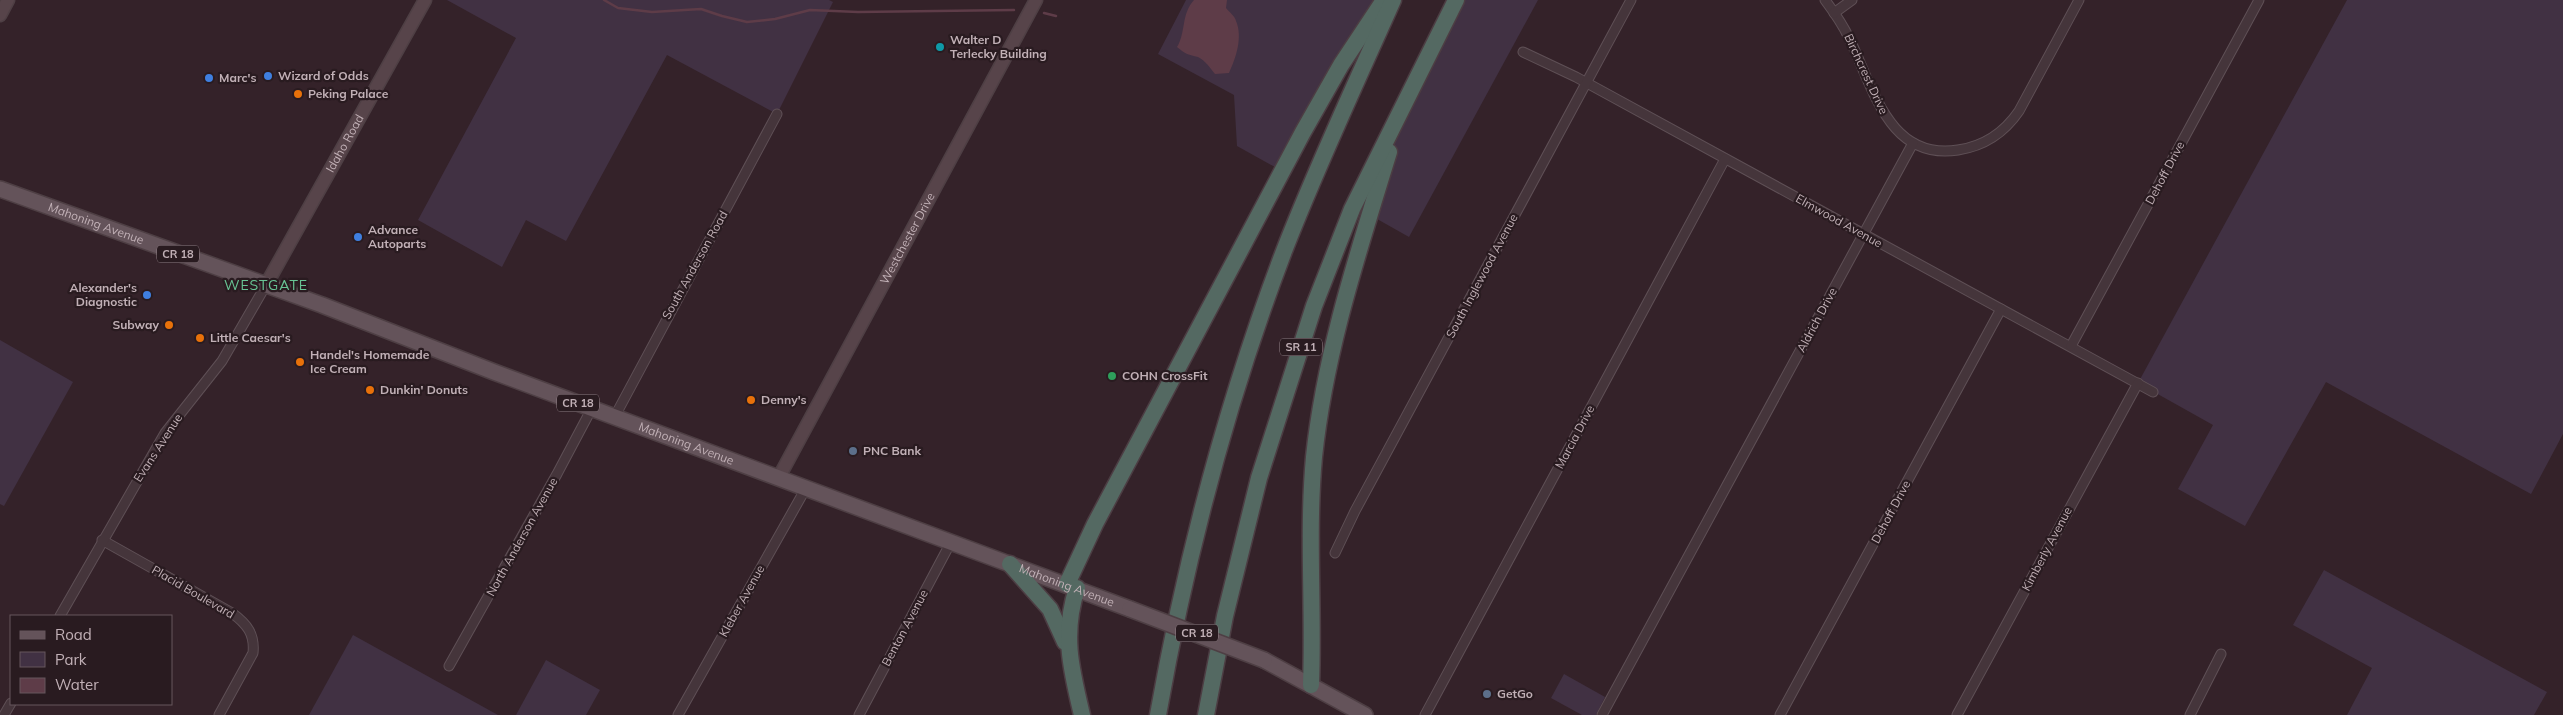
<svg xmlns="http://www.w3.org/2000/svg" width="2563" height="715" viewBox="0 0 2563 715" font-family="Mulish,sans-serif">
  <rect width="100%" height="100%" fill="#342229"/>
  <!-- green -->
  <g fill="#413143">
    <path d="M447,0H829L833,2L777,114L667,55L566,241L526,220L502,267L418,220L516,38Z"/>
    <path d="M1186,0H1384L1282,171L1237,146L1234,95L1158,54Z"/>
    <path d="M1456,0H1538L1409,237L1370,215L1402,109Z"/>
    <path d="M2347,0H2563V434L2531,494L2326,382L2245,526L2178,489L2213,425L2138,383Z"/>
    <path d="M0,340L73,382L4,506L0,504Z"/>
    <path d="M2324,570L2547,692L2534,715H2347L2372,668L2293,625Z"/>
    <path d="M353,635L498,715H309Z"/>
    <path d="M546,660L600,690L586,715H516Z"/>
    <path d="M1564,674L1605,697L1596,715H1582L1551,698Z"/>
  </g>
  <!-- water -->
  <path fill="#5e3c48" d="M1194,0H1227L1226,8C1229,12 1235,16 1236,21C1243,37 1236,58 1229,73L1215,74C1211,69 1205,60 1198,57C1189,55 1185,54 1177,47C1186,32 1181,14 1194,0Z"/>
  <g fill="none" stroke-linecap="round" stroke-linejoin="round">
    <!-- stream -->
    <g stroke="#5e3c48" stroke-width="2.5">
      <path d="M604,0L618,8L652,12L701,9L722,16L747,22L775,19L810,10L858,12L1014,10"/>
      <path d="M1044,13L1056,16"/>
    </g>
    <defs>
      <g id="street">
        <path d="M1825,0C1834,12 1843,25 1849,38C1873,86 1888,161 1958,150C1985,146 2004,133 2019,111L2079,0"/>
        <path d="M1834,13L1852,0"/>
        <path d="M1523,52L1576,77L2153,392"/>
        <path d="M2071,346L2259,0"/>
        <path d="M615,416L777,114"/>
        <path d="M102,540L232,613C247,624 255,634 253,653L219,715"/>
        <path d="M1335,553L1355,511L1631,0"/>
        <path d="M60,616L165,433L222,361L266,285"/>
        <path d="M449,666L557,474L592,408"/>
        <path d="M4,715L11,703"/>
        <path d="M678,715L806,488"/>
        <path d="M859,715L951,542"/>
        <path d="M1425,715L1725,159"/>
        <path d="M1602,715L1913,143"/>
        <path d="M1780,715L2001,309"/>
        <path d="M1957,715L2138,383"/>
        <path d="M2190,715L2221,654"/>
      </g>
      <g id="secondary">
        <path d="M0,15L8,0"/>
        <path id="s1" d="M266,285L425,0"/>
        <path id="s2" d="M779,477L1036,0"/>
      </g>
      <g id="primary">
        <path id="s3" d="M0,189L322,305L494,372L1130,609"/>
        <path d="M1264,660L1365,715"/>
      </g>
      <g id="highway">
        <path d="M1010,564L1050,609L1065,642"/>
        <path d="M1067,584L1095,524L1303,132L1341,65L1384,0"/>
        <path d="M1077,588C1062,634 1071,669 1082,715"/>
        <path d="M1311,685C1314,609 1307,533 1314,457C1325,352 1358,253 1389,152"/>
        <path d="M1158,715C1186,557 1227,401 1284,251C1317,166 1356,83 1393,0"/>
        <path d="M1206,715L1225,616L1259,478L1314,306L1352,209L1456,0"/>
      </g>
    </defs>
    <!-- street casing -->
    <use href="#street" stroke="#5f5056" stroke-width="11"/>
    <!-- secondary casing -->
    <use href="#secondary" stroke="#4e3f44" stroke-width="15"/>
    <!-- primary casing -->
    <use href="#primary" stroke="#4e3f44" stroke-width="18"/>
    <!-- highway casing -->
    <use href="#highway" stroke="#4c3d43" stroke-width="19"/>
    <!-- street -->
    <use href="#street" stroke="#45353b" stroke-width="9"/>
    <!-- secondary -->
    <use href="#secondary" stroke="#57444a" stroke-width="12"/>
    <!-- primary -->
    <use href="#primary" stroke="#64535a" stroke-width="15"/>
    <!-- highway -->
    <use href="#highway" stroke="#546962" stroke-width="16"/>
    <defs>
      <path id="primary-bridge" d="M1130,609L1264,660"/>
    </defs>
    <!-- primary-bridge casing -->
    <use href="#primary-bridge" stroke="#4e3f44" stroke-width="18" stroke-linecap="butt"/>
    <!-- primary-bridge -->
    <use href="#primary-bridge" stroke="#64535a" stroke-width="15"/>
  </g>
  <!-- markers -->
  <circle fill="#0f9aa8" stroke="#291b20" stroke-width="2" cx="940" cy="47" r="5"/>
  <g fill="#3f7fe0" stroke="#291b20" stroke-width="2">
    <circle cx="268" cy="76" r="5"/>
    <circle cx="209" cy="78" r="5"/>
    <circle cx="358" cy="237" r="5"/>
    <circle cx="147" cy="295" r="5"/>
  </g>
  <g fill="#e8710a" stroke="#291b20" stroke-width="2">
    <circle cx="298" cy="94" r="5"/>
    <circle cx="169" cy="325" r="5"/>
    <circle cx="200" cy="338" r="5"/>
    <circle cx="300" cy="362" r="5"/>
    <circle cx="370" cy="390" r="5"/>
    <circle cx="751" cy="400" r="5"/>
  </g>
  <circle fill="#2e9e5b" stroke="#291b20" stroke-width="2" cx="1112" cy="376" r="5"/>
  <g fill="#5c6f8a" stroke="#291b20" stroke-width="2">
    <circle cx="853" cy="451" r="5"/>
    <circle cx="1487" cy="694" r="5"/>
  </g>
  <g text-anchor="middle" stroke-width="4.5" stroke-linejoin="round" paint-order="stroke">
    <!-- shield labels -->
    <g fill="#291b20" stroke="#938389" stroke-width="1">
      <rect x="157" y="245.5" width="42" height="17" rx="4"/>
      <rect x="1280" y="338.5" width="42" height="17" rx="4"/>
      <rect x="557" y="394.5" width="42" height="17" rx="4"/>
      <rect x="1176" y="624.5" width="42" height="17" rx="4"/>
    </g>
    <g font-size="11" font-weight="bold" fill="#c1b0b6">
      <text x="178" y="258">CR 18</text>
      <text x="1301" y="351">SR 11</text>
      <text x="578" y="407">CR 18</text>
      <text x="1197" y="637">CR 18</text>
    </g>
    <!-- poi labels -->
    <g font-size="12" font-weight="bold" fill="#c1b0b6" stroke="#291b20" text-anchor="start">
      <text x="950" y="44">Walter D<tspan x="950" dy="14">Terlecky Building</tspan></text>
      <text x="278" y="80">Wizard of Odds</text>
      <text x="219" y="82">Marc's</text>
      <text x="308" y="98">Peking Palace</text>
      <text x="368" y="234">Advance<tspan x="368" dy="14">Autoparts</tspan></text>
      <text x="137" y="292" text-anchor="end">Alexander's<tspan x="137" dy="14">Diagnostic</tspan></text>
      <text x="159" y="329" text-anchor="end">Subway</text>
      <text x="210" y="342">Little Caesar's</text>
      <text x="310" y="359">Handel's Homemade<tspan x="310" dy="14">Ice Cream</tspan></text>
      <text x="1122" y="380">COHN CrossFit</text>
      <text x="380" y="394">Dunkin' Donuts</text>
      <text x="761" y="404">Denny's</text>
      <text x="863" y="455">PNC Bank</text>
      <text x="1497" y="698">GetGo</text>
    </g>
    <!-- street labels -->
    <g font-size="12" fill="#c1b0b6" stroke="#291b20">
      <text transform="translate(1866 74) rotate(65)" y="4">Birchcrest Drive</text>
      <text dy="4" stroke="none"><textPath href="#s1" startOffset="162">Idaho Road</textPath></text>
      <text transform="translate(2165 173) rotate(-62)" y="4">Dehoff Drive</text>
      <text transform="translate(1839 221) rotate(29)" y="4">Elmwood Avenue</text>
      <text dy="4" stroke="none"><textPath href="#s3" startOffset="102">Mahoning Avenue</textPath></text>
      <text dy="4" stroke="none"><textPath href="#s2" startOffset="271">Westchester Drive</textPath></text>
      <text transform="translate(695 265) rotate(-61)" y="4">South Anderson Road</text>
      <text transform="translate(1482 276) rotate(-62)" y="4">South Inglewood Avenue</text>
      <text transform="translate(1817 320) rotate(-62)" y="4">Aldrich Drive</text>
      <text transform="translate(1575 437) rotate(-62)" y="4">Marcia Drive</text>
      <text dy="4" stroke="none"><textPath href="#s3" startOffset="732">Mahoning Avenue</textPath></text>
      <text transform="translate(158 448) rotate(-57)" y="4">Evans Avenue</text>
      <text transform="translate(1891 512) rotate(-62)" y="4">Dehoff Drive</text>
      <text transform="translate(522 537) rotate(-61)" y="4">North Anderson Avenue</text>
      <text transform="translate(2047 549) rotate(-62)" y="4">Kimberly Avenue</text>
      <text dy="4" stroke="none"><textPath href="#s3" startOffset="1138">Mahoning Avenue</textPath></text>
      <text transform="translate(193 592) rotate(30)" y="4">Placid Boulevard</text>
      <text transform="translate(742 601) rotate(-61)" y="4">Kleber Avenue</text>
      <text transform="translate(905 628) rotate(-62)" y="4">Benton Avenue</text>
    </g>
    <!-- neighbourhood labels -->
    <g font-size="14" letter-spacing="1" fill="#68c494" stroke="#291b20">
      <text x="266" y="290">WESTGATE</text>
    </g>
  </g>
  <!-- legend -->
  <rect x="10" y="615" width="162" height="90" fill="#291b20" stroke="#66575c"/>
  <rect x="20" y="631" width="25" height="8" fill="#64535a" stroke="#66575c"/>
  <text x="55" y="640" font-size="15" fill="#c1b0b6">Road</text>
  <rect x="20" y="652" width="25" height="15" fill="#413143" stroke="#66575c"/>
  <text x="55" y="665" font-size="15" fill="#c1b0b6">Park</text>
  <rect x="20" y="678" width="25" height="15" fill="#5e3c48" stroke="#66575c"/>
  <text x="55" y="690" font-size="15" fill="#c1b0b6">Water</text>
</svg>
